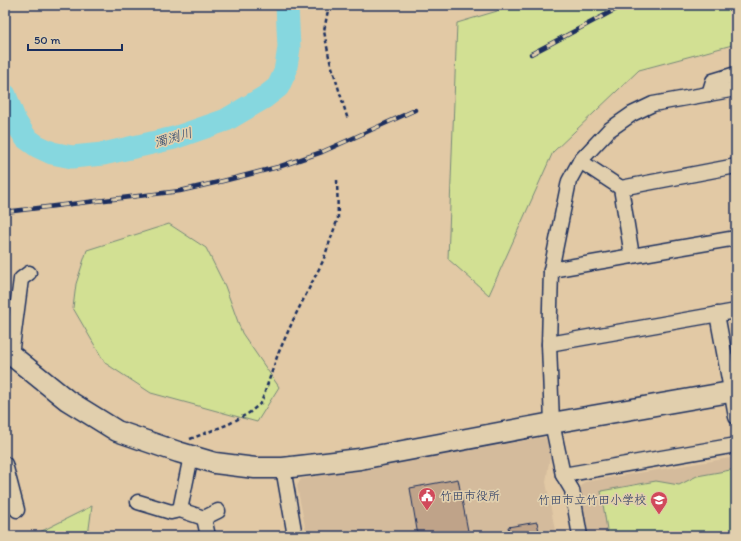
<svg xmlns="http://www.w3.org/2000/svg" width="741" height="541" viewBox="0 0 741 541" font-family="Itim,'Klee One',sans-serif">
  <rect width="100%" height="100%" fill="#e2c9a5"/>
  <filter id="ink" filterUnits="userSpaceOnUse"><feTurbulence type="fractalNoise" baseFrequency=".025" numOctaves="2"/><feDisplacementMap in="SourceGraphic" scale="8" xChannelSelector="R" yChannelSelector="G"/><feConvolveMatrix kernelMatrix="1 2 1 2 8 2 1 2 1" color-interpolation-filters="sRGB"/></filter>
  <g filter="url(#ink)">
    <!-- built -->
    <g fill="#d4bb9c">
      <path d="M545,437L551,449L546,482L556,536H307L297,486L301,479Z"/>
      <path d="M736,457V536H585L577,493L584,482Z"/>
    </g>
    <!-- green -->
    <g fill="#d2e093" stroke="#768878">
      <path d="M543,5H736V44L639,70L553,152L489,295L448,259L457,23L504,9Z"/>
      <path d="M169,224L206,248L225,286L242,333L279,387L257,422L151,393L105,363L73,308L76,284L87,250Z"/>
      <path d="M736,469V536H608L601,491L656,481L679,485L697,476Z"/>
      <path d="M92,506L88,536H32Z"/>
    </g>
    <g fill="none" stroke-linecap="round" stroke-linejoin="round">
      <!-- river -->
      <path stroke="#86d7df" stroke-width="23" d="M5,95L15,121L26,138L37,146L52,153L72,157L103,154L174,138L226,120L265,97L278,87L285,72L289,48L287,5"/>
    </g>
    <!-- building -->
    <g fill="#bfa389" stroke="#1b2f5e">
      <path d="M458,479L469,536H418L410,488Z"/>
      <path d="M537,522L540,536H510L508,527Z"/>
    </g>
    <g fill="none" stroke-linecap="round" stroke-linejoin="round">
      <defs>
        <g id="street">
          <path d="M709,94L713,81L736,74"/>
          <path d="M580,161L621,188L736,166"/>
          <path d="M621,188L632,256"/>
          <path d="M551,270L736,238"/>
          <path d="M717,314L736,417"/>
          <path d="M549,344L736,311"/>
          <path d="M11,355L21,279L29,273"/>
          <path d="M5,464L17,510"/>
          <path d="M283,468L295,536"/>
          <path d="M563,475L736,445"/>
          <path d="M138,502L171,512L180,510L191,456"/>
          <path d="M180,510L204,518L218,511"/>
          <path d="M204,518L208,536"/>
          <path d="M580,536L572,490L563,475L552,423L549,344L551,270L569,181L580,161L609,130L632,114L653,104L736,89"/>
        </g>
        <path id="secondary" d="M5,350L67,400L117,431L178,452L215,463L255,468H283L360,459L552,423L736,391"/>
      </defs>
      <!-- street casing -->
      <use href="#street" stroke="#1b2f5e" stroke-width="17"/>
      <!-- secondary casing -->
      <use href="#secondary" stroke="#1b2f5e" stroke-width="23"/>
      <!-- path -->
      <g stroke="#1b2f5e" stroke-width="2.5" stroke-dasharray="4 3" stroke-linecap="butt">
        <path d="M329,5L324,31L329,57L348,120"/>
        <path d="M190,439L229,424L249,413L261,403L278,354L295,316L323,261L338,218L337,179"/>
      </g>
      <!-- street -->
      <use href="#street" stroke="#e1cfad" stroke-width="14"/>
      <!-- secondary -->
      <use href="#secondary" stroke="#e1cfad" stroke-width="20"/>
      <defs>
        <g id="rail">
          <path d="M531,54L624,5"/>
          <path d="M5,212L180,191L223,181L278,167L322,152L351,139L415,110"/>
        </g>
      </defs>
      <!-- rail casing -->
      <use href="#rail" stroke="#1b2f5e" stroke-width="4.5"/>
      <!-- rail -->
      <use href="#rail" stroke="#e1cfad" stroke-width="3" stroke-dasharray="9" stroke-linecap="butt"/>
    </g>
  </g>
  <!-- icons -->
  <defs>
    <symbol id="civic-pin" viewBox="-11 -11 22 30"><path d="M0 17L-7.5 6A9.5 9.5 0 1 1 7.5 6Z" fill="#d1495b" stroke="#e1cfad"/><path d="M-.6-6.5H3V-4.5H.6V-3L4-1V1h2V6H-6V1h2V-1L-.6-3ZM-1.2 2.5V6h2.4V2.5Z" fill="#fff"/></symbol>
    <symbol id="school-pin" viewBox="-11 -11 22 30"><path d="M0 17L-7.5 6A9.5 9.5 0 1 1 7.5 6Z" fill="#d1495b" stroke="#e1cfad"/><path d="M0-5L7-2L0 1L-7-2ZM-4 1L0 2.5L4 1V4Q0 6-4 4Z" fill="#fff"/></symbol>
  </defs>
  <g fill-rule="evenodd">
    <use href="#civic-pin" x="417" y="486" width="20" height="27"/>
    <use href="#school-pin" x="649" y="490" width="20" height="27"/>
  </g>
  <g text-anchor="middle" stroke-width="3.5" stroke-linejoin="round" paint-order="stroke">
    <!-- poi labels -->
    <g font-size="12" fill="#1b2f5e" stroke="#e1cfad" text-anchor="start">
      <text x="440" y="500">竹田市役所</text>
      <text x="646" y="504" text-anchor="end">竹田市立竹田小学校</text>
    </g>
    <!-- water labels -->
    <g font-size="13" font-style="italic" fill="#26406b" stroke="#e1cfad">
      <text transform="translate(173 137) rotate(-16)" y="5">濁渕川</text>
    </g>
  </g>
  <!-- margin -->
  <rect width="741" height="541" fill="none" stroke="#e1cfad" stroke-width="20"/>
  <rect x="10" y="10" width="721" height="521" fill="none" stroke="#1b2f5e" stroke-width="1.5" filter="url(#ink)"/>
  <!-- scale -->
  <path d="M28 44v6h94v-6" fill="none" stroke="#1b2f5e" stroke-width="2"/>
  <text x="34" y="44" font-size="12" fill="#1b2f5e" stroke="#e1cfad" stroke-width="3" paint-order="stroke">50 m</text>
</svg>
